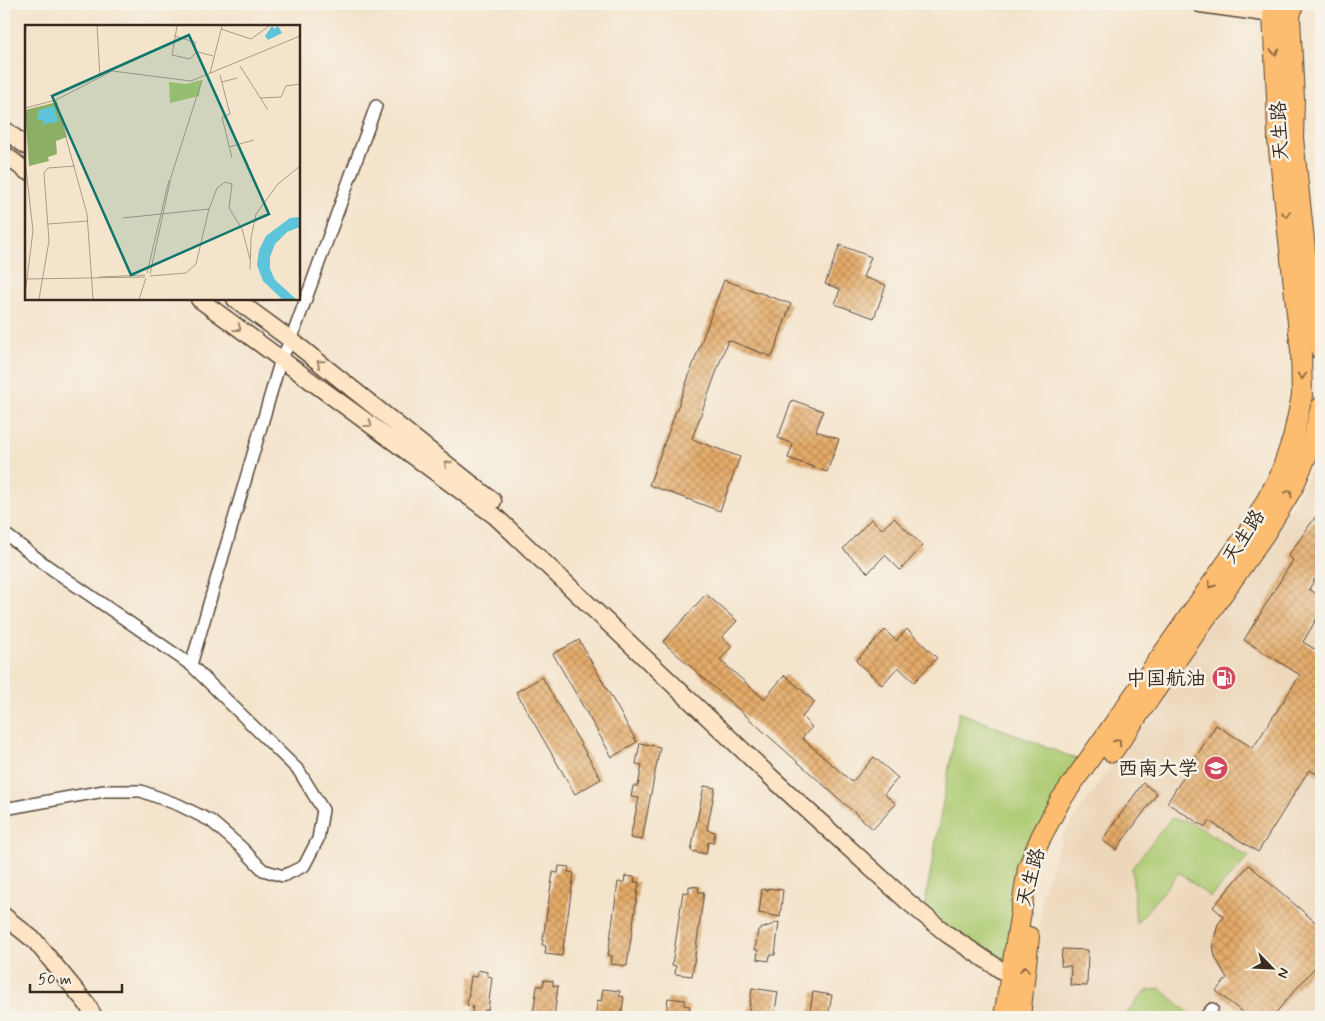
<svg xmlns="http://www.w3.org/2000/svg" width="1325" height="1021" viewBox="0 0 1325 1021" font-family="Mynerve,'LXGW WenKai TC',sans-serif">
  <defs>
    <pattern id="building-cross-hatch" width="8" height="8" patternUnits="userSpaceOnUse" patternTransform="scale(1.25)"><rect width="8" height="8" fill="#e4ab69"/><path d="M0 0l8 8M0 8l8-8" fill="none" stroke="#ba8b56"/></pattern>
  </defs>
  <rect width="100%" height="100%" fill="#f7f3e8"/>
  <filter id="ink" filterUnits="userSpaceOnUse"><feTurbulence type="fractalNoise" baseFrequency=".02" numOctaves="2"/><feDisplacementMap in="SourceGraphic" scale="10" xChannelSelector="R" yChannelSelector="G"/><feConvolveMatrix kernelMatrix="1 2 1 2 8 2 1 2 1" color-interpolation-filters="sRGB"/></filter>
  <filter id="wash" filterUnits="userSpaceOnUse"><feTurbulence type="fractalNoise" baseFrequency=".0096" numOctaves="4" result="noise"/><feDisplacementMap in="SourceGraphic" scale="20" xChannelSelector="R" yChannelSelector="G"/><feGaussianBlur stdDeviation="1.12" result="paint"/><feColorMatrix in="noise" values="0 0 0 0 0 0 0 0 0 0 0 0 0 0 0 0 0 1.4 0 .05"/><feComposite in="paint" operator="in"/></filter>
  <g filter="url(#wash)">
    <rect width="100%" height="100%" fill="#f4e4cc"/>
    <!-- built -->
    <path fill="#edd7bb" d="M1321,449V1017H1033L1042,891L1063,835L1297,498Z"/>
    <!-- green -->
    <g fill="#adcb73" stroke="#747a48">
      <path d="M959,712L1087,763L1041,836L1010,976L923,913Z"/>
      <path d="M1171,818L1188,821L1249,857L1210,897L1179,872L1136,924L1132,868Z"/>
      <path d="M1160,988L1193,1017H1124L1144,992Z"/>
    </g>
    <g id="blocks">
      <!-- building -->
      <g fill="url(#building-cross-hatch)">
        <path d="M840,245L871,257L863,277L886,285L874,318L835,304L840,289L825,284Z"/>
        <path d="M724,280L791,304L772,357L728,340L692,439L740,457L720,511L649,485Z"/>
        <path d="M792,400L823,411L816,431L839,439L827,472L788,458L793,444L778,438Z"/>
        <path d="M1321,509V569L1309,589L1321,597V611L1303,642L1321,653V776L1309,770L1258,852L1209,821L1205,827L1167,803L1216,725L1253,748L1300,675L1244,640L1293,560L1288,556Z"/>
        <path d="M894,518L923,546L900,570L885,555L868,573L843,549L871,519L882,529Z"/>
        <path d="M706,594L737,621L722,637L732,646L720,660L764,699L785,675L815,702L802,717L812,727L802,738L852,782L874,757L898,778L884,794L896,804L873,829L663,642Z"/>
        <path d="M907,629L937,658L914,682L898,667L882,685L856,661L885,630L896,641Z"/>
        <path d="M579,640L637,742L612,757L553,654Z"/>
        <path d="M542,677L601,779L575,794L516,692Z"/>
        <path d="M640,743L660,747L642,840L630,838L639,798L631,797L633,786H638L642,765L636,764Z"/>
        <path d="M1143,783L1157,794L1116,850L1102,840Z"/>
        <path d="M704,786L715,788L707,830L715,832L713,843L708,842L706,854L691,851Z"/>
        <path d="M1249,865L1321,927V960L1272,1017H1248L1216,991L1227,978L1215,957L1213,944L1218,924L1224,917L1213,907Z"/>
        <path d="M559,866L569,867L568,872L574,873L562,956L545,954L546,946L542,945L553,872L558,873Z"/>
        <path d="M625,876L635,877L634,882H639L627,966L611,964L612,956L608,955L618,882L624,883Z"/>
        <path d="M689,886L699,887L698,892H704L692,976L675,974L676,966L672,965L683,892L689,893Z"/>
        <path d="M768,888L783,890L780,917L759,913L762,889L768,890Z"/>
        <path d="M779,922L775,955H770L769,961L757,959L758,950H755L758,930Z"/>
        <path d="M1062,949L1088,950L1087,986L1070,985L1071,966H1061Z"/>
        <path d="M478,970L487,972V976L492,977L488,1010H484L483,1017H471L473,1006L467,1005L471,976L477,977Z"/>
        <path d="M544,980L553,981V986H558L554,1017H538L539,1015L533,1014L537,986H543Z"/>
        <path d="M752,988L778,992L774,1017H748Z"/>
        <path d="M603,989L620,991L619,996L624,997L621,1017H595L598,1000L601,1001Z"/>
        <path d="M813,992L832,995L828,1017H809Z"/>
        <path d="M668,998L685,1000L684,1005L690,1006L688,1017H666Z"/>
      </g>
    </g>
  </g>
  <g filter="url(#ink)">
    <use href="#blocks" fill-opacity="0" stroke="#574638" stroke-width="1"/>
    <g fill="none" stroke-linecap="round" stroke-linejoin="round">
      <defs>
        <g id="street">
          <path d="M4,533L46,565L191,665L299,771L323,810L318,839L304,866L283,876L263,870L242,848L211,821L179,805L141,791H104L4,809"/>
          <path d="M191,665L281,359L291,340L376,106"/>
          <path d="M1205,1017L1212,1009"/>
        </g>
        <g id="secondary">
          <path d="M1200,4L1286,16"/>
          <path d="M4,129L26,146"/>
          <path d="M4,154L26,171"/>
          <path d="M199,299L495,516L772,778L907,901L947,934L1010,976"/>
          <path d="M235,299L291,340L493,501"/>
          <path d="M4,916L35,941L87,1004L94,1017"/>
        </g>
        <g id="highway">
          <path d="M1293,4L1290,17L1294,99L1293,138L1308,277L1321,350"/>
          <path d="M1112,752L1265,533L1293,487L1312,443L1321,407"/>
          <path d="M1004,1017L1028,868L1041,837L1060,801L1253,525L1280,476L1293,438L1302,396L1301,350L1278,140L1277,98L1273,14L1275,4"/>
          <path d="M1020,1017L1029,937"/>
        </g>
      </defs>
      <!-- street casing -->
      <use href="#street" stroke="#574638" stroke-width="14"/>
      <!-- secondary casing -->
      <use href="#secondary" stroke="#574638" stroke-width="19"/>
      <!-- highway casing -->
      <use href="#highway" stroke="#574638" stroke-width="22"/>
      <!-- street -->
      <use href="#street" stroke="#fff" stroke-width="11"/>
      <!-- secondary -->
      <use href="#secondary" stroke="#fee5c5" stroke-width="16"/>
      <!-- highway -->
      <use href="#highway" stroke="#fcbd6f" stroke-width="20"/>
    </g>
    <!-- one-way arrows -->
    <defs><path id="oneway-chevron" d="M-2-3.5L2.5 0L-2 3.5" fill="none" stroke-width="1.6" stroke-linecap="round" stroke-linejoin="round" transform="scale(1.25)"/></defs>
    <g stroke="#926c42">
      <use href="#oneway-chevron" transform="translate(1275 52) rotate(87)"/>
      <use href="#oneway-chevron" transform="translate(1286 214) rotate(84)"/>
      <use href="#oneway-chevron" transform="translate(1302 376) rotate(90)"/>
      <use href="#oneway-chevron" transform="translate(1289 493) rotate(-59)"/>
      <use href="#oneway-chevron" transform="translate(1211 585) rotate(125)"/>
      <use href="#oneway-chevron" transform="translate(1118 742) rotate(-55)"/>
      <use href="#oneway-chevron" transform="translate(1025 969) rotate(-84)"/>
    </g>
    <g stroke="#9c8872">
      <use href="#oneway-chevron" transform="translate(238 328) rotate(37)"/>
      <use href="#oneway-chevron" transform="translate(320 363) rotate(-141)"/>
      <use href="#oneway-chevron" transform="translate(369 424) rotate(36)"/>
      <use href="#oneway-chevron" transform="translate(447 464) rotate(-141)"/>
    </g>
  </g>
  <!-- icons -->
  <defs>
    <symbol id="fuel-disc" viewBox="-11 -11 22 22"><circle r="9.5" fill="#d1495b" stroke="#f7f3e8"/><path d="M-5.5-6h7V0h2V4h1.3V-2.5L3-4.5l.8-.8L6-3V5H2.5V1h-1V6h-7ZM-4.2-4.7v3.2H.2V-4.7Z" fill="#fff"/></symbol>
    <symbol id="university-disc" viewBox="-11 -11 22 22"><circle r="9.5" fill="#d1495b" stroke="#f7f3e8"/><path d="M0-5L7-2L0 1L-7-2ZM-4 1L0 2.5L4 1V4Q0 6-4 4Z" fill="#fff"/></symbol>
  </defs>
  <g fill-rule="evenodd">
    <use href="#fuel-disc" x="1210" y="664" width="28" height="28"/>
    <use href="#university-disc" x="1202" y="754" width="28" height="28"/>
  </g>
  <g text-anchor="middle" stroke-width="5" stroke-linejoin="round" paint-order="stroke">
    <!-- street labels -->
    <g font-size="20" fill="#3b2a1e" stroke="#f7f3e8">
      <text transform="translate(1279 131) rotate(-93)" y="7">天生路</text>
      <text transform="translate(1243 536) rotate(-57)" y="7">天生路</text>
      <text transform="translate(1030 877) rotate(-75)" y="7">天生路</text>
    </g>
    <!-- poi labels -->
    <g font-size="20" fill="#3b2a1e" stroke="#f7f3e8" text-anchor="end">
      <text x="1206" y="685">中国航油</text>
      <text x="1198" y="775">西南大学</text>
    </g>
  </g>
  <!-- overview -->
  <g transform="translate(25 25)">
    <rect width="275" height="275" fill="#f4e4cc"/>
    <path d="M177,55L174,71L145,78L144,57L161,59Z" fill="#adcb73"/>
    <path d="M32,77L42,112L31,116L32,129L23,132L24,136L4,141L0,85Z" fill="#8aaf65"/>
    <path d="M247,1L249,4L253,1L257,8L243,15L240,11ZM29,81L33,97L18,99V95H12L14,85ZM275,192V202L262,207L250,219L245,232V244L250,255L271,274H257L238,256L232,240L234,225L241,211L265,193Z" fill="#5dc4da"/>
    <path fill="none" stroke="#aa9a86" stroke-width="1" d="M72,1L75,51M152,1L147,30L165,34L172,26M196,4L226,14L244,1M149,11L170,17V26L188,31M0,23L1,1M0,24V46M215,41L243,85M185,48L197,1M195,50L205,89L197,92L207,133M197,57L212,53M235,73L256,72L261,61L275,59M31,76L62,189L68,274M0,83L31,75L87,46L166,56L275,11M204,122L229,115M0,135L8,206L0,269M98,193L184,184M23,199L63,196M225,245L226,213L231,189L253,159L275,141M122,248L144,155M125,249L146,152L177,55M125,251L161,248L171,239L184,184L192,163L200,157L207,159L204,183L217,204L225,234M74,252L120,250M2,254L120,252M14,274L24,216L19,148L23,143L50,141M114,274L121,253"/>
    <path fill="#0f766e" fill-opacity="0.15" stroke="#0f766e" stroke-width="2.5" d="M164,10L244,189L106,250L27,71Z"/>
    <rect width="275" height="275" fill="none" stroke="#3b2a1e" stroke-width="2.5"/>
  </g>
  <!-- margin -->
  <rect width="1325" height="1021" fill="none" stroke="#f7f3e8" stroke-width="20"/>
  <!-- north arrow -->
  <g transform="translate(1272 968) rotate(114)" stroke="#f7f3e8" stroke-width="4" paint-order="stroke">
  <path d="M0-4L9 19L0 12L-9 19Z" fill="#3b2a1e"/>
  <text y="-8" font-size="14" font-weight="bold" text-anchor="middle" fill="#3b2a1e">N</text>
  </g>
  <!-- scale -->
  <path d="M30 984v8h92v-8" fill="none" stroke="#3b2a1e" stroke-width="2.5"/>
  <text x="38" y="984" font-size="15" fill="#3b2a1e" stroke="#f7f3e8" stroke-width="4" paint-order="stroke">50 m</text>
</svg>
